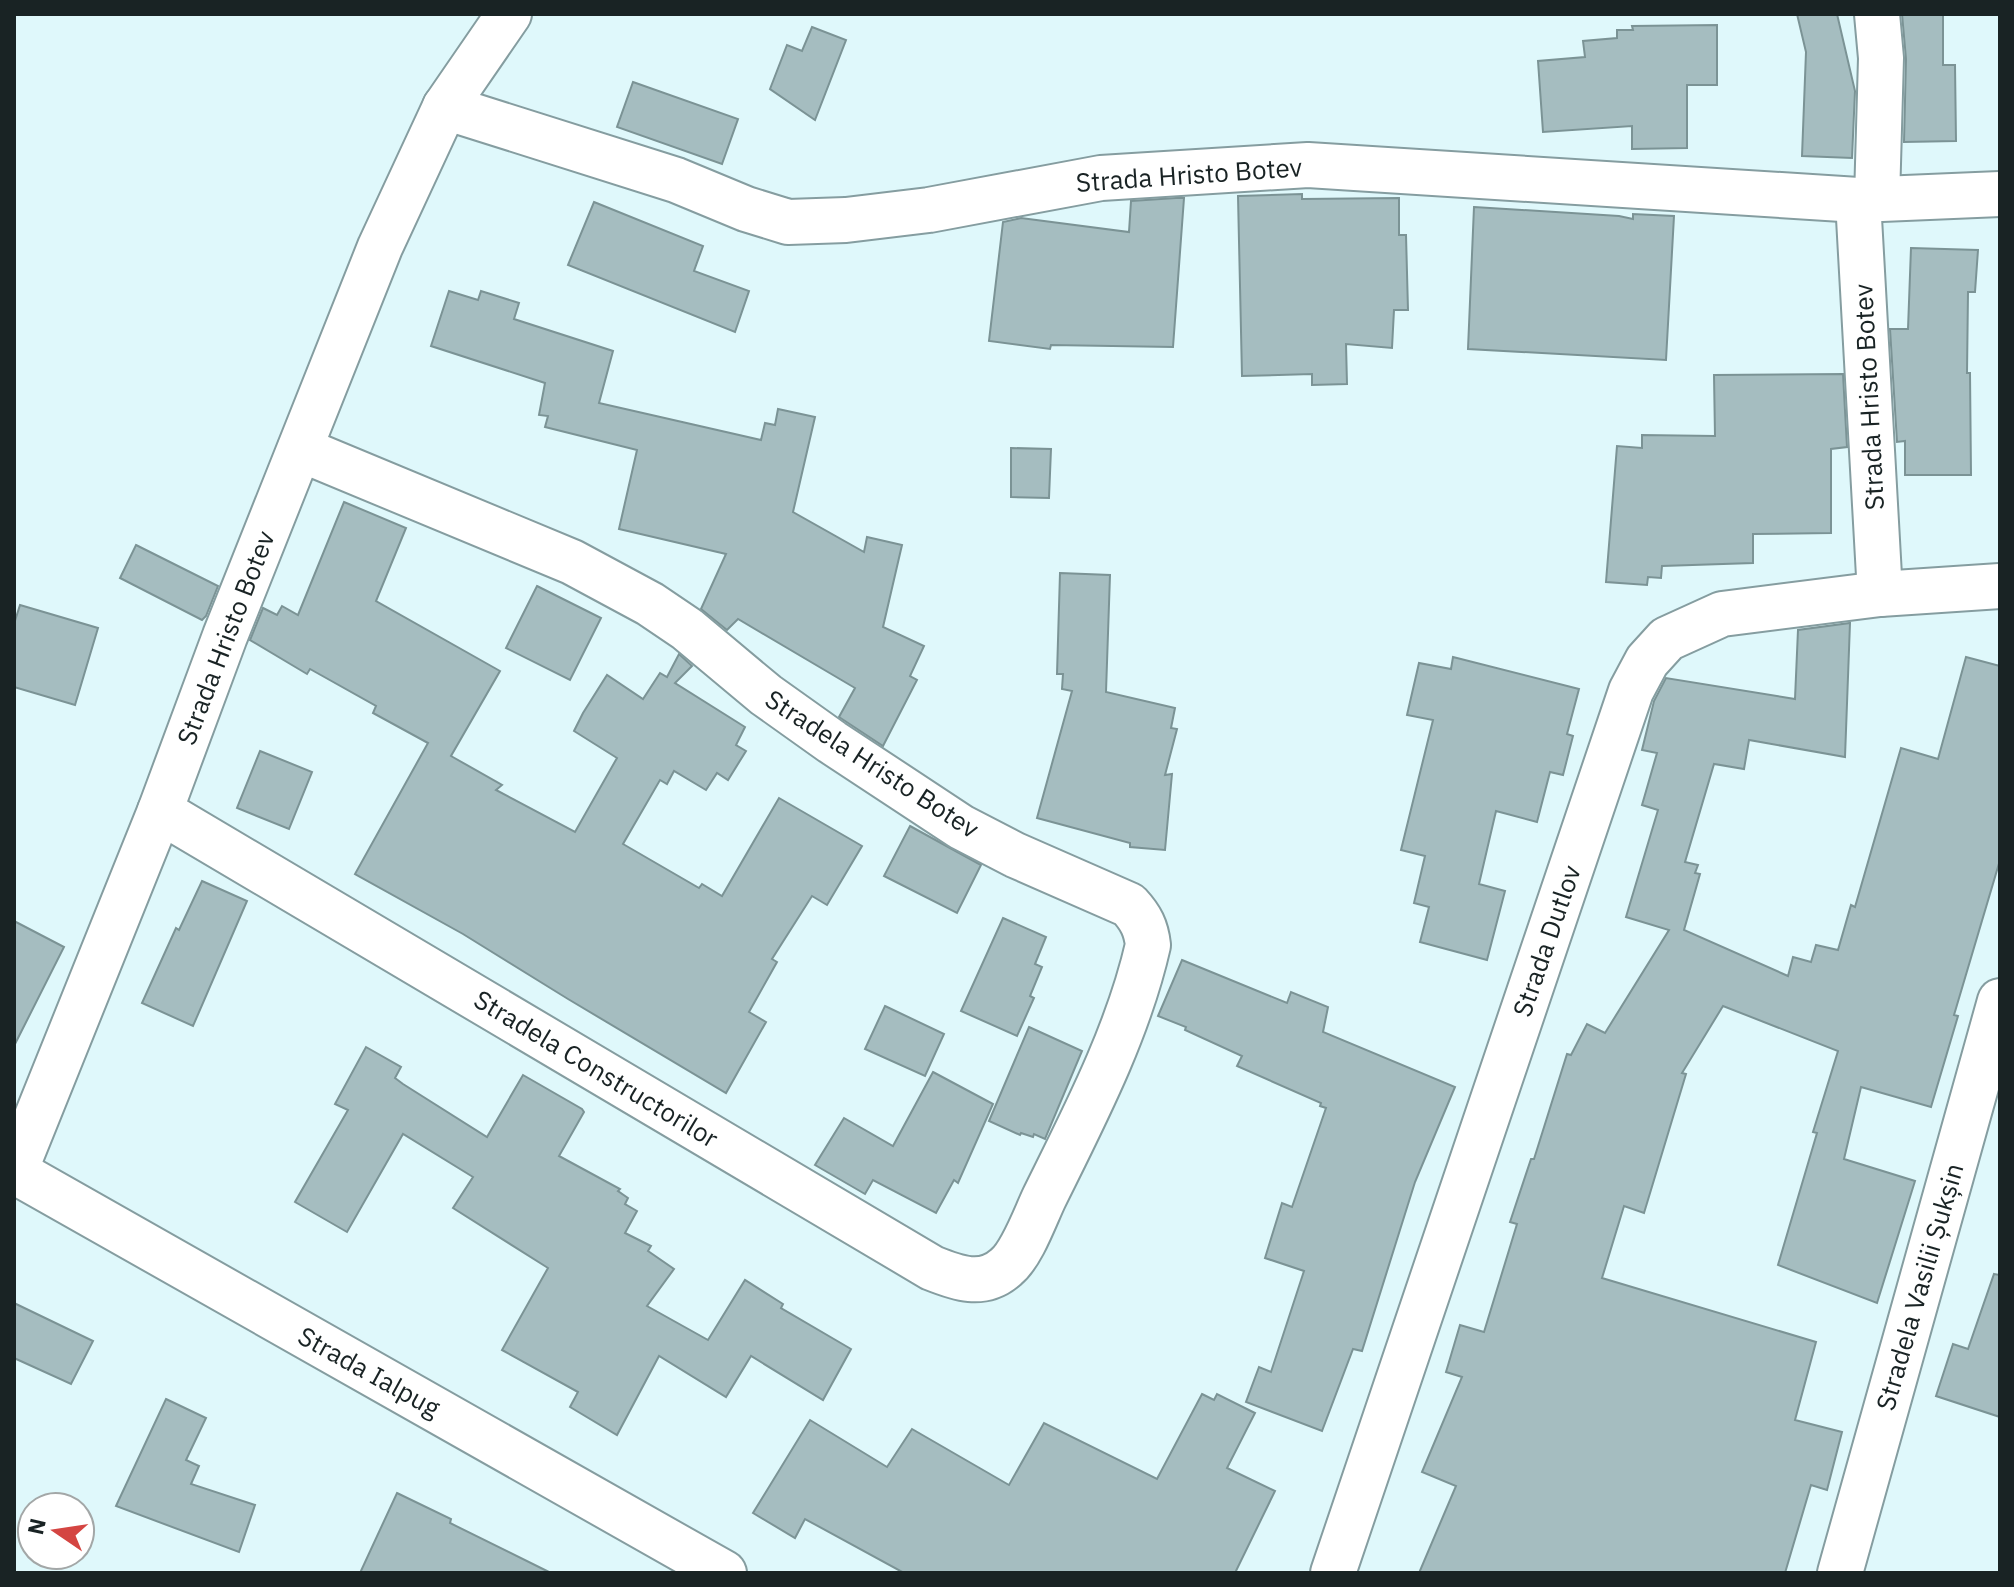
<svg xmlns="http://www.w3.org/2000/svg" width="2014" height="1587" viewBox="0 0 2014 1587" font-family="'IBM Plex Sans',sans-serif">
  <rect width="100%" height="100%" fill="#dff8fb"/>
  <!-- building -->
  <g fill="#a5bdc0" stroke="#7b9395" stroke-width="2">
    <path d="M1797,14H1837L1855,91L1852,158L1802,156L1806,52Z"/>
    <path d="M1902,14H1943V65H1955L1956,141L1904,142L1906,59Z"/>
    <path d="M1717,25V85H1687V148L1632,149V126L1543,132L1538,61L1585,57L1583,41L1617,38V30H1633L1632,26Z"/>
    <path d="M812,27L846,40L815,120L770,89L787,45L802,51Z"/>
    <path d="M633,82L738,119L722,164L617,127Z"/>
    <path d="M1302,194V199L1399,198V235H1406L1408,310H1394L1392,348L1346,344L1347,384L1312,385V374L1242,376L1238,196Z"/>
    <path d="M1176,198H1184L1173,347L1051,345L1050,349L989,341L1003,222L1021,218L1129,232L1131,201Z"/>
    <path d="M594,202L703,246L694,271L749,291L735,332L568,265Z"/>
    <path d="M1474,207L1619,216L1633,219V214L1674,216L1666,360L1468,349Z"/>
    <path d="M1911,248L1978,250L1975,292H1968L1967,373H1970L1971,475H1905V441L1897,442L1890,329H1908Z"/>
    <path d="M449,291L478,300L481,291L519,303L514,319L613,351L599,403L761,440L765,423L775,425L778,409L815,417L793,512L864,552L867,537L902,545L883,627L924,646L910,676L917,680L883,746L839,717L855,688L738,619L727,630L701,609L726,554L619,529L637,450L545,427L548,416L539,415L545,383L431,346Z"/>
    <path d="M1843,374L1847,447L1831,449V533L1753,534V563L1662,566L1661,578L1648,577L1647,585L1606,582L1617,446L1642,448V435L1715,436L1714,375Z"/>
    <path d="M1011,448L1051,449L1049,498L1011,497Z"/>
    <path d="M344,502L406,528L376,601L500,671L451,756L502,785L496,790L575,832L617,758L574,731L583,713L607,675L643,699L660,673L667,677L679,654L692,666L675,683L745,727L736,745L746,751L728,780L717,773L706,790L674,771L667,784L660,780L623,844L699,888L702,884L722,896L779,798L862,846L827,905L812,896L772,959L777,962L749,1012L766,1022L726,1093L568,999L463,934L355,874L428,743L373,713L376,706L310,669L307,674L250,640L263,608L277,615L282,606L298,615Z"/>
    <path d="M136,545L218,586L206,616L202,620L120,578Z"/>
    <path d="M1060,573L1110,575L1106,692L1175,708L1171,728L1177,729L1165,775L1172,774L1165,850L1130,847V843L1037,818L1072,691L1062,689L1063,674H1057Z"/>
    <path d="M537,586L601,618L570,680L506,648Z"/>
    <path d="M20,605L98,628L75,705L14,687V624Z"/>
    <path d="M1850,623L1845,757L1749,740L1744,769L1714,764L1685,862L1698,865L1695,873L1700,874L1684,930L1788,976L1793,957L1811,962L1816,945L1838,950L1851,905L1855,907L1901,748L1938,759L1966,657L2000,666V860L1954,1015L1958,1016L1931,1107L1861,1087L1844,1159L1915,1181L1877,1303L1778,1265L1817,1133L1813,1132L1838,1051L1723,1006L1682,1073L1686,1074L1644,1213L1624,1206L1602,1278L1816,1342L1795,1420L1842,1432L1827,1490L1811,1485L1785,1573H1419L1456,1486L1422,1472L1462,1377L1446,1372L1460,1325L1484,1332L1517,1224L1510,1222L1531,1159H1534L1567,1054L1571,1055L1587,1024L1605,1033L1669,930L1626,917L1658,810L1642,805L1657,753L1642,750L1654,701L1666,678L1795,699L1798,630Z"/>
    <path d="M1453,657L1579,689L1567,734L1573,736L1563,775L1550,772L1537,822L1496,811L1479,884L1505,891L1487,960L1420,942L1429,907L1414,903L1425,856L1401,850L1433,720L1407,715L1419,663L1451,669Z"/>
    <path d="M260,751L312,772L289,829L237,808Z"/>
    <path d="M910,826L981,865L957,913L884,876Z"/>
    <path d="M202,881L247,901L193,1026L142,1003L176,928L179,930Z"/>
    <path d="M1003,918L1046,937L1035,964L1042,967L1030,996L1034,998L1017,1036L961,1011Z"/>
    <path d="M14,921L64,947L14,1046Z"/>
    <path d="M1182,960L1287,1003L1291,992L1328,1007L1323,1032L1455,1087L1415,1182L1362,1351L1353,1349L1322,1431L1246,1402L1259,1367L1271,1372L1304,1271L1265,1258L1282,1203L1292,1207L1326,1108L1320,1106L1321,1103L1237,1066L1242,1056L1185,1030L1186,1027L1158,1016Z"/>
    <path d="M885,1006L944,1034L925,1076L865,1049Z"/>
    <path d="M1029,1027L1082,1051L1045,1139L1034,1134L1033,1137L1021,1133L1020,1135L989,1121Z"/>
    <path d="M366,1047L401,1067L395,1078L403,1084L487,1137L523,1075L582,1109L584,1112L559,1156L620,1189L618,1191L628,1198L625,1204L637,1211L625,1233L651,1246L648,1251L674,1269L647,1306L708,1340L745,1280L783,1304L781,1308L851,1349L823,1400L751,1356L726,1397L659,1356L617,1435L570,1407L578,1392L502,1350L548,1268L453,1208L473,1177L403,1134L347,1232L295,1202L348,1110L335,1104Z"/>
    <path d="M933,1072L993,1104L958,1183L954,1180L936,1213L873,1180L865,1194L815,1165L844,1118L893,1146Z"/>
    <path d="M1994,1274L2000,1275V1417L1936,1396L1953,1344L1968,1349Z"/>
    <path d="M14,1303L93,1341L71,1384L14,1358Z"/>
    <path d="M1202,1394L1214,1400L1217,1394L1255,1413L1227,1468L1275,1491L1235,1573H904L805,1519L795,1538L753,1513L810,1420L887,1467L912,1429L1009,1485L1044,1423L1157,1479Z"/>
    <path d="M166,1399L206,1418L186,1460L199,1466L191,1484L255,1505L239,1552L116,1506Z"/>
    <path d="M397,1493L451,1519L450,1523L551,1573H360Z"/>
  </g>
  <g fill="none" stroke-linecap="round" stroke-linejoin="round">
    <defs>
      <g id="minor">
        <path d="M1877,14L1881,58L1877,199"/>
        <path d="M445,107L676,180L746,209L788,222L846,220L929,210L1101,178L1308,165L1858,200L2000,194"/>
        <path d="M1858,200L1880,594"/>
        <path d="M160,811L932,1268C957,1278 983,1288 1006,1267C1022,1254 1035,1217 1044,1198C1084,1117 1128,1033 1148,945C1146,928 1141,918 1129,905L1015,855L961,827L832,742L766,695L687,629L650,604L572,562L300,449"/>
        <path d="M15,1171L160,811L225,636L380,247L445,107L509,14"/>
        <path d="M1333,1573L1631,691L1647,661L1667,639L1722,614L1880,594L2000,586"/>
        <path d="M1840,1573L2000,1001"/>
      </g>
      <path id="tertiary" d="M14,1171L724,1573"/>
    </defs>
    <!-- minor casing -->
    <use href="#minor" stroke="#859da0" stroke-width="48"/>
    <!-- tertiary casing -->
    <use href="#tertiary" stroke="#859da0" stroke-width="48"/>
    <!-- minor -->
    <use href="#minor" stroke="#fff" stroke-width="44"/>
    <!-- tertiary -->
    <use href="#tertiary" stroke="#fff" stroke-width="44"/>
  </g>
  <g text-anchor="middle" stroke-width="7" stroke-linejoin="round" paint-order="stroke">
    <!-- street labels -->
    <g font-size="26" fill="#192324" stroke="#fff">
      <text transform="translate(1189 175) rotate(-4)" y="9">Strada Hristo Botev</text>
      <text transform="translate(1869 397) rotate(-93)" y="9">Strada Hristo Botev</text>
      <text transform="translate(226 638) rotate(-69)" y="9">Strada Hristo Botev</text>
      <text transform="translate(872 764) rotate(33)" y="9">Stradela Hristo Botev</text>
      <text transform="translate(1547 941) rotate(-71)" y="9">Strada Dutlov</text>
      <text transform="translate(596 1069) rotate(31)" y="9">Stradela Constructorilor</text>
      <text transform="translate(1920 1287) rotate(-74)" y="9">Stradela Vasilii Șukșin</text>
      <text transform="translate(369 1372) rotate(29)" y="9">Strada Ialpug</text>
    </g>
  </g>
  <!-- border -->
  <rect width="2014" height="1587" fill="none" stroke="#192324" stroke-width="32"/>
  <!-- north arrow -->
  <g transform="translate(56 1531) rotate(283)"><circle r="38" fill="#ffffff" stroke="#a3a7a7" stroke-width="2"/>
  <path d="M0-6L14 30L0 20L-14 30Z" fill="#d44542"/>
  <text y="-12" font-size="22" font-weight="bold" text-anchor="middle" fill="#192324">N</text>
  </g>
</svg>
